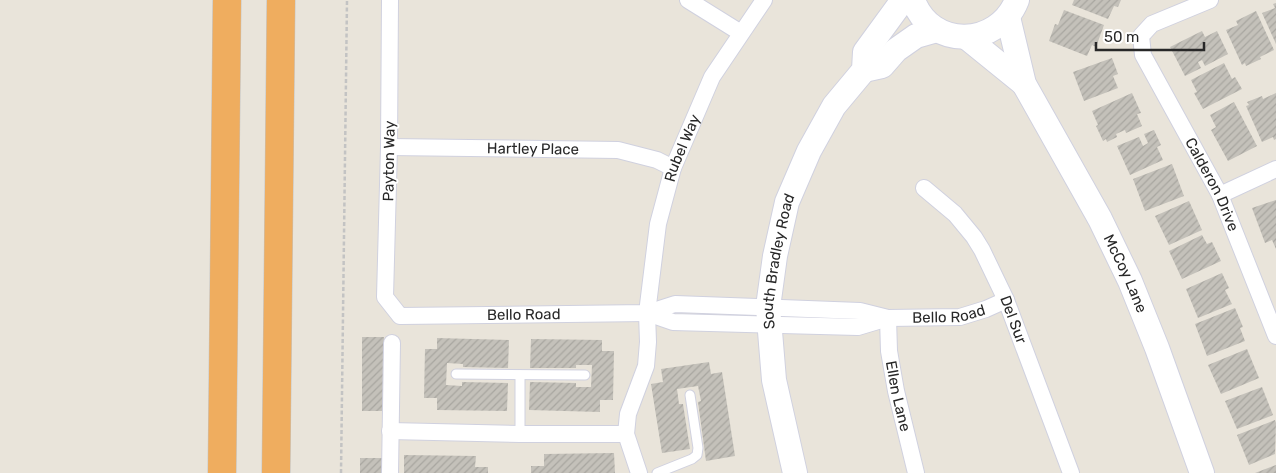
<svg xmlns="http://www.w3.org/2000/svg" width="1276" height="473" viewBox="0 0 1276 473" font-family="Rubik,sans-serif">
  <defs>
    <pattern id="building-hatch" width="6" height="6" patternUnits="userSpaceOnUse" patternTransform="scale(1.25)"><rect width="6" height="6" fill="#c4c1ba"/><path d="M-1 1l2-2M0 6l6-6M5 7l2-2" fill="none" stroke="#a8a6a0"/></pattern>
  </defs>
  <rect width="100%" height="100%" fill="#e9e4da"/>
  <!-- building -->
  <g fill="url(#building-hatch)">
    <path d="M1074,0H1121L1118,7L1114,6L1108,19L1072,5Z"/>
    <path d="M1276,3V44L1262,13L1275,8L1273,4Z"/>
    <path d="M1064,10L1104,25L1096,47L1092,45L1087,56L1049,41L1055,24L1058,25Z"/>
    <path d="M1256,11L1274,50L1260,57L1261,59L1246,66L1245,63L1242,65L1226,30L1238,25L1236,21Z"/>
    <path d="M1202,31L1205,37L1217,31L1228,54L1205,66L1202,60L1198,62L1201,68L1185,76L1170,47Z"/>
    <path d="M1112,58L1118,74L1113,76L1118,88L1084,101L1073,72Z"/>
    <path d="M1224,63L1232,79L1235,77L1242,89L1203,109L1194,93L1197,92L1191,80Z"/>
    <path d="M1132,93L1141,113L1137,114L1142,126L1126,133L1125,130L1116,134L1117,137L1107,142L1106,139L1103,141L1096,126L1098,125L1092,111Z"/>
    <path d="M1276,93V139L1274,140L1273,137L1262,142L1246,106L1249,105L1247,102L1262,96L1263,99Z"/>
    <path d="M1234,102L1257,146L1228,161L1211,130L1216,127L1210,115Z"/>
    <path d="M1154,130L1161,145L1157,147L1163,160L1130,175L1117,146L1139,137L1143,146L1148,143L1144,134Z"/>
    <path d="M1172,164L1184,196L1145,211L1133,179Z"/>
    <path d="M1276,200V249L1272,240L1265,243L1252,208Z"/>
    <path d="M1189,201L1202,230L1169,245L1155,216Z"/>
    <path d="M1202,235L1207,244L1212,242L1221,261L1182,279L1169,251Z"/>
    <path d="M1222,273L1229,288L1225,290L1232,304L1198,318L1186,289Z"/>
    <path d="M1235,308L1243,327L1240,328L1245,341L1207,356L1195,324Z"/>
    <rect x="362" y="337" width="22" height="74"/>
    <path d="M437,338L509,340L508,368L463,367V364L447,363L446,385L462,386V382L508,383L507,411L437,410V398H424L425,349H437Z"/>
    <path d="M531,339L602,340V351H614L613,400H600V412L529,410L530,382L576,383V387H591L592,365H576V368H530Z"/>
    <path d="M1247,349L1259,378L1221,394L1208,365Z"/>
    <path d="M709,362L711,374L722,372L735,456L706,461L698,402L701,401L698,386L677,389L679,404H683L690,449L662,453L651,384L663,382L661,369Z"/>
    <path d="M1262,387L1273,415L1237,429L1225,401Z"/>
    <path d="M1275,420L1276,423L1275,454L1249,465L1237,435Z"/>
    <path d="M614,453L615,473H531V466H544V454Z"/>
    <path d="M404,455L476,456L475,467H488V473H404Z"/>
    <rect x="360" y="458" width="22" height="15"/>
    <path d="M1276,465V473H1255Z"/>
  </g>
  <g fill="none" stroke-linecap="round" stroke-linejoin="round">
    <defs>
      <g id="lane">
        <path d="M456,374L585,375"/>
        <path d="M520,375V434"/>
        <path d="M657,473L692,459L697,455L698,448L690,395"/>
      </g>
      <g id="street">
        <path id="s1" d="M390,0L389,147L385,297L400,316L647,313L675,304L860,311L888,318"/>
        <path d="M688,0L741,33"/>
        <path id="s2" d="M1210,0L1152,24L1141,36L1143,55L1220,195L1276,336"/>
        <path id="s3" d="M389,147L618,150L657,160L673,168"/>
        <path id="s4" d="M924,188L955,214L974,237L982,250L1006,300L1071,473"/>
        <path d="M1220,195L1276,169"/>
        <path id="s5" d="M647,313L673,322L858,327L888,318L960,317L986,309L1006,300"/>
        <path id="s6" d="M888,318L889,351L896,391L916,473"/>
        <path d="M390,431L520,434H626"/>
        <path d="M390,473L392,343"/>
        <path id="s7" d="M639,473L626,434L628,414L646,366L648,342L647,313L658,224L673,168L712,77L764,0"/>
      </g>
      <g id="secondary">
        <path d="M913,0C931,50 998,48 1017,0"/>
        <path id="s8" d="M1008,17L1024,84L1100,219L1130,281L1157,348L1202,473"/>
        <path d="M966,37L1024,84"/>
        <path d="M864,70L882,66L896,50L916,36L937,30"/>
        <path id="s9" d="M795,473L774,380L768,307L775,256L787,202L809,151L834,106L864,70L865,52L903,0"/>
      </g>
      <g id="highway">
        <path d="M222,473L227,0"/>
        <path d="M276,473L281,0"/>
      </g>
    </defs>
    <!-- lane casing -->
    <use href="#lane" stroke="#d0d1df" stroke-width="11"/>
    <!-- street casing -->
    <use href="#street" stroke="#d0d1df" stroke-width="18"/>
    <!-- secondary casing -->
    <use href="#secondary" stroke="#d0d1df" stroke-width="26"/>
    <!-- highway casing -->
    <use href="#highway" stroke="#c3c3c3" stroke-width="29"/>
    <!-- path -->
    <path stroke="#c3c3c3" stroke-width="2.5" stroke-dasharray="4 2.5" stroke-linecap="butt" d="M341,473L347,0"/>
    <!-- lane -->
    <use href="#lane" stroke="#fff" stroke-width="9"/>
    <!-- street -->
    <use href="#street" stroke="#fff" stroke-width="16"/>
    <!-- secondary -->
    <use href="#secondary" stroke="#fff" stroke-width="24"/>
    <!-- highway -->
    <use href="#highway" stroke="#efad5f" stroke-width="28"/>
  </g>
  <g text-anchor="middle" stroke-width="4" stroke-linejoin="round" paint-order="stroke">
    <!-- street labels -->
    <g font-size="15" fill="#282828" stroke="#fff">
      <text dy="5" stroke="none"><textPath href="#s3" startOffset="144">Hartley Place</textPath></text>
      <text dy="5" stroke="none"><textPath href="#s7" startOffset="335">Rubel Way</textPath></text>
      <text transform="translate(389 161) rotate(-89)" y="5">Payton Way</text>
      <text dy="5" stroke="none"><textPath href="#s2" startOffset="245">Calderon Drive</textPath></text>
      <text dy="5" stroke="none"><textPath href="#s9" startOffset="215">South Bradley Road</textPath></text>
      <text dy="5" stroke="none"><textPath href="#s8" startOffset="284">McCoy Lane</textPath></text>
      <text dy="5" stroke="none"><textPath href="#s5" startOffset="305">Bello Road</textPath></text>
      <text dy="5" stroke="none"><textPath href="#s1" startOffset="445">Bello Road</textPath></text>
      <text dy="5" stroke="none"><textPath href="#s4" startOffset="162">Del Sur</textPath></text>
      <text dy="5" stroke="none"><textPath href="#s6" startOffset="79">Ellen Lane</textPath></text>
    </g>
  </g>
  <!-- scale -->
  <path d="M1096 42v8h108v-8" fill="none" stroke="#282828" stroke-width="2.5"/>
  <text x="1104" y="42" font-size="15" fill="#282828" stroke="#ffffff" stroke-width="4" paint-order="stroke">50 m</text>
</svg>
